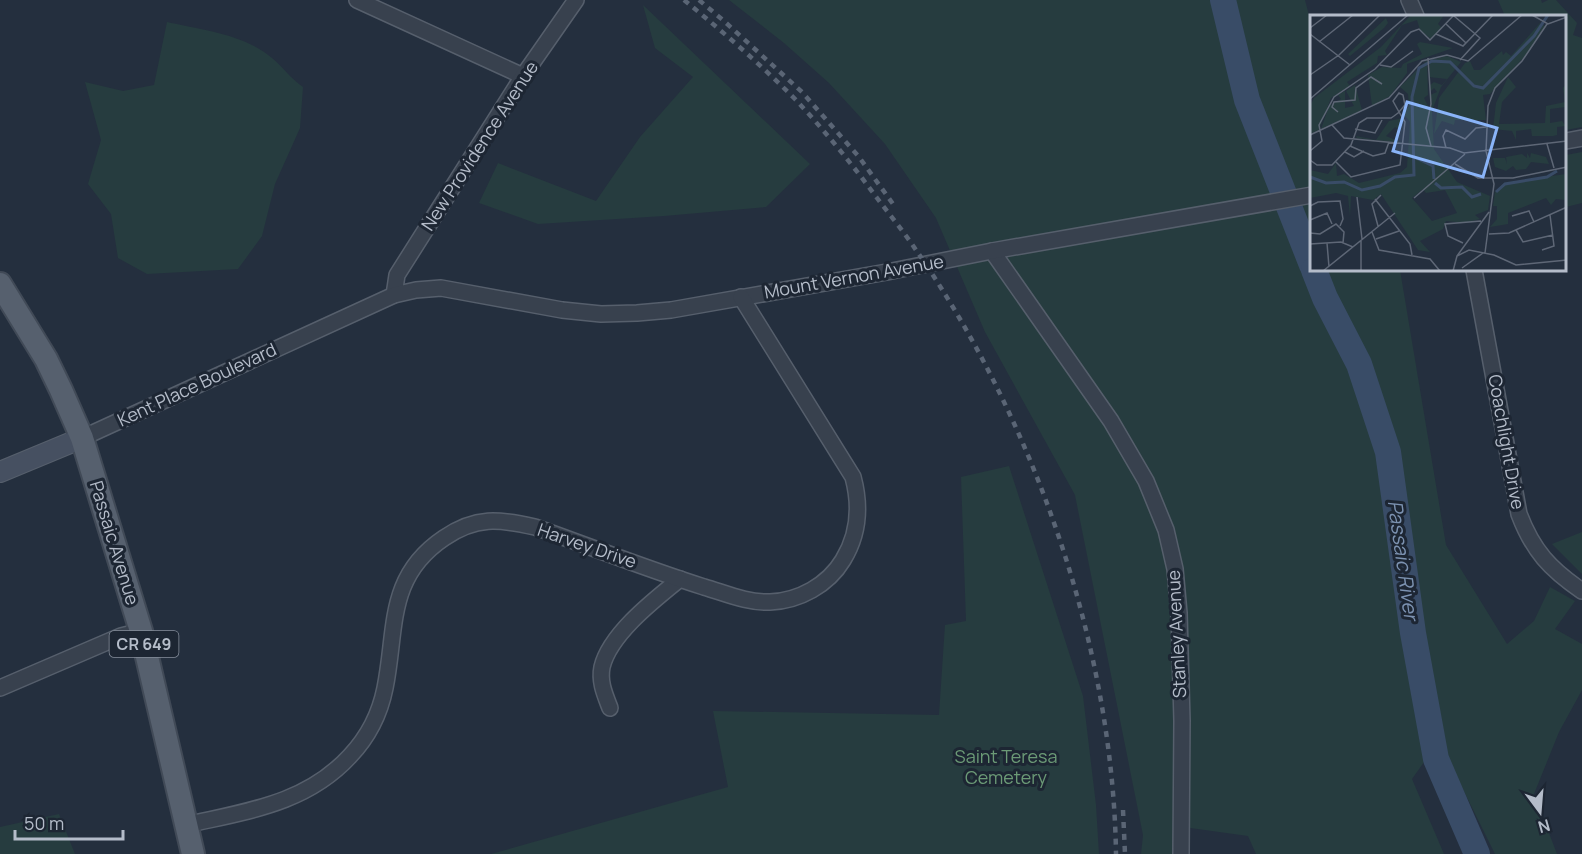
<svg xmlns="http://www.w3.org/2000/svg" width="1582" height="854" viewBox="0 0 1582 854" font-family="Manrope,sans-serif">
  <rect width="100%" height="100%" fill="#242f3e"/>
  <!-- green -->
  <g fill="#263c3f">
    <path d="M729,0H1305L1312,27V270H1400L1446,545L1507,644L1534,621L1550,587L1575,601L1555,629L1582,644V690L1559,732L1534,794L1557,854H1495L1439,741L1412,779L1444,854H1256L1248,836L1176,826L1177,854H1141L1143,835L1075,495L985,332L936,218L885,144L829,83L784,43Z"/>
    <path d="M1498,0H1541L1542,3L1548,0H1556L1577,23L1573,35L1582,38V127L1566,130V16H1505Z"/>
    <path d="M643,5L810,164L766,207L664,216L538,224L479,203L498,163L596,201L640,137L693,77L655,48Z"/>
    <path d="M167,22C202,30 244,34 272,58C283,67 291,79 303,87L300,128L275,184L262,236L238,269L147,274L118,258L111,214L88,184L101,140L85,82L123,91L154,85Z"/>
    <path d="M1582,152V203L1566,207V155Z"/>
    <path d="M1009,466L1083,696L1096,805L1099,854H491L728,787L713,711L939,715L945,625L966,621L961,477Z"/>
    <path d="M1582,532V574L1552,544Z"/>
    <path d="M59,814L75,854H0V827Z"/>
  </g>
  <g fill="none" stroke-linecap="round" stroke-linejoin="round">
    <!-- river -->
    <g stroke="#394c67" stroke-width="26">
      <path d="M1223,0L1247,100L1312,265"/>
      <path d="M1314,270L1325,298L1359,364L1388,452L1413,633L1436,759L1477,854"/>
    </g>
    <defs>
      <g id="street">
        <path d="M357,0L523,76"/>
        <path d="M1409,0L1416,16"/>
        <path d="M1566,141L1582,138"/>
        <path d="M992,251L1111,421L1146,481L1166,530L1175,569L1179,613L1182,721L1181,854"/>
        <path d="M1474,270L1519,514C1533,551 1550,569 1582,591"/>
        <path d="M394,295L397,275L523,76L576,0"/>
        <path d="M82,438L394,295L416,290L441,288L562,310L601,314L637,313L671,310L887,272L992,251L1312,195"/>
        <path d="M0,688L121,636L141,631"/>
        <path d="M610,708C605,695 599,682 602,667C610,634 654,600 680,579"/>
        <path d="M186,825C247,811 306,804 350,756C368,737 380,713 385,688C397,629 386,577 444,538C476,516 499,519 535,527C591,547 647,569 704,587C725,593 747,603 770,602C799,601 828,585 843,560C859,534 861,507 853,477L741,297"/>
      </g>
      <path id="secondary" d="M0,472L82,438"/>
      <path id="primary" d="M0,284L46,359L61,390L82,438L141,631L193,854"/>
    </defs>
    <!-- street casing -->
    <use href="#street" stroke="#565f6c" stroke-width="18"/>
    <!-- secondary casing -->
    <use href="#secondary" stroke="#565f6c" stroke-width="22"/>
    <!-- primary casing -->
    <use href="#primary" stroke="#414a57" stroke-width="26"/>
    <!-- street -->
    <use href="#street" stroke="#38414e" stroke-width="15"/>
    <!-- secondary -->
    <use href="#secondary" stroke="#465061" stroke-width="20"/>
    <!-- primary -->
    <use href="#primary" stroke="#56606e" stroke-width="22"/>
    <!-- rail -->
    <g stroke="#5a6575" stroke-width="4.5" stroke-dasharray="6 6" stroke-linecap="butt">
      <path d="M684,0C722,31 760,64 795,99C824,130 852,164 877,198C890,215 904,232 916,250C1034,420 1113,646 1116,854"/>
      <path d="M699,0L724,21L802,92L859,157L893,204"/>
      <path d="M1123,810L1125,854"/>
    </g>
  </g>
  <g text-anchor="middle" stroke-width="6" stroke-linejoin="round" paint-order="stroke">
    <!-- shield labels -->
    <rect fill="#1d2633" stroke="#878f9c" stroke-width="1.5" x="109.5" y="631" width="69" height="26" rx="4.5"/>
    <g font-size="16" font-weight="bold" fill="#b4bcc9">
      <text x="144" y="650">CR 649</text>
    </g>
    <!-- street labels -->
    <g font-size="18" fill="#b4bcc9" stroke="#1d2633">
      <text transform="translate(480 146) rotate(-57)" y="6">New Providence Avenue</text>
      <text transform="translate(854 277) rotate(-10)" y="6">Mount Vernon Avenue</text>
      <text transform="translate(197 385) rotate(-25)" y="6">Kent Place Boulevard</text>
      <text transform="translate(1506 442) rotate(80)" y="6">Coachlight Drive</text>
      <text transform="translate(114 543) rotate(73)" y="6">Passaic Avenue</text>
      <text transform="translate(587 546) rotate(19)" y="6">Harvey Drive</text>
      <text transform="translate(1177 634) rotate(-93)" y="6">Stanley Avenue</text>
    </g>
    <!-- park labels -->
    <g font-size="18" fill="#6b9a76" stroke="#1d2633">
      <text x="1006" y="763">Saint Teresa<tspan x="1006" dy="21">Cemetery</tspan></text>
    </g>
    <!-- water labels -->
    <g font-size="20" font-style="italic" fill="#7c92b1" stroke="#1d2633">
      <text transform="translate(1403 560) rotate(82)" y="7">Passaic River</text>
    </g>
  </g>
  <!-- overview -->
  <g transform="translate(1310 15)">
    <rect width="256" height="256" fill="#242f3e"/>
    <path d="M101,0H134L128,9L132,13L121,24L110,15L107,5L92,10L75,36L77,40L68,41L67,48L37,67L40,71L21,83L9,115L0,119V91L4,83L71,32ZM76,3L78,8L74,13L40,41L38,39ZM230,8L235,11L215,41L180,79L173,80L176,105H145L144,110L132,106L124,119L129,83L155,48L160,46L164,55H170L192,36L193,40L196,37L201,41ZM110,27L143,33L97,49V58L80,81L62,91L58,60L72,52L91,53L93,49L112,39L107,29ZM137,41L151,47L131,72L122,96L124,134L147,167L180,181L178,195L165,200L170,204L155,208L136,206L133,214L110,226L120,237L108,235L71,179L63,185L41,181L40,202L38,181L26,178L0,183V155L18,159L26,148L27,161L34,159L49,168L90,158L97,152L100,107L93,98L99,91L98,79L90,72L117,45L118,80L114,83L120,95V80L127,77L124,73L120,77V70L124,67L132,70L137,64L119,62L120,45ZM113,174L116,178L135,175L147,198L122,206L102,183ZM198,62L206,72L192,87L189,109L235,108L236,91L255,87L253,73L256,69V92L240,94V108L252,106L256,111L247,112V120L243,121H222L221,114L206,116V125L202,116L183,114L186,88ZM45,70L52,95L11,114L19,91L31,84L28,80L35,76V93L44,91L36,76ZM93,103L90,115L85,112L76,121L92,128L47,123L46,121L66,125L79,106ZM217,138L220,143L221,138L236,142L239,149L221,147L216,154L206,155L203,151L196,156L185,152L183,143H195L197,149L196,142L212,139L217,143ZM256,159L255,185L246,184L241,190L236,183L198,198V209L180,212L187,204V191H183L185,177L194,168Z" fill="#263c3f" fill-rule="evenodd"/>
    <path fill="none" stroke="#394c67" stroke-width="3" d="M104,142L123,151L124,164M0,162L16,168L34,167L52,175L70,171L85,162L104,160L102,82L109,53L122,46L140,47L164,71L173,73L224,21L238,0M125,168L131,173L152,172L162,182L171,179M186,177L195,169L237,162L247,156"/>
    <path fill="none" stroke="#5e6776" stroke-width="1.5" d="M222,0L238,9L257,2M144,1L170,23L150,45M136,9L156,28M0,13L17,0M0,19L40,50M126,19L153,31L183,0M9,27L43,0M118,43L121,89L116,113L121,131M70,50L81,52L103,36M0,60L29,40L70,0M0,84L98,0M28,97L22,92L24,87L45,85L46,73L61,62L72,69M22,110L34,123L140,133L154,138L257,126M45,114L65,118L72,105M0,120L79,83L112,46L137,40L158,46L212,0M237,129L244,153M40,131L63,141L75,138L79,127M136,133L133,121L136,115L155,124L166,113L176,112M0,136L12,126L9,110L24,82L65,54L101,17L109,14L120,25L144,0M35,137L44,142L54,136M0,145L7,150H22L41,130L49,108L57,103H81L84,101L88,98L89,97L94,91L95,90L93,80L89,78L83,86L89,97L95,107L90,150L41,162L26,147M145,149L168,163H203L257,152M47,182L52,224M104,183L155,139M65,184L100,229L102,240M0,191L8,187L30,186L33,204L30,211M202,201L219,196L224,207M0,205L17,198L22,209M68,211L62,189L71,180M206,215L213,227L243,220M62,217L69,235L120,244L130,256M0,218L10,219L26,209L34,217L33,228M179,219L199,218L257,192M66,224L89,216M51,226V256M17,228L19,252M153,228L138,221L135,209L171,206M0,229L31,227L43,232M0,232V253M232,235L244,231L240,200M175,238L184,169L176,136L178,91L185,73L212,46L237,9M147,241L179,197M152,253L173,238M13,256L85,198M143,256L147,241L159,235L184,240L206,250L257,245"/>
    <path fill="#8ab4f8" fill-opacity="0.15" stroke="#8ab4f8" stroke-width="3" d="M97,87L187,113L173,162L83,136Z"/>
    <rect width="256" height="256" fill="none" stroke="#b4bcc9" stroke-width="3"/>
  </g>
  <!-- north arrow -->
  <g transform="translate(1540 812) rotate(164)" stroke="#1d2633" stroke-width="4.5" paint-order="stroke">
  <path d="M0-4.5L10 22L0 15L-10 22Z" fill="#b4bcc9"/>
  <text y="-9" font-size="16" font-weight="bold" text-anchor="middle" fill="#b4bcc9">N</text>
  </g>
  <!-- scale -->
  <path d="M15 830v9h108v-9" fill="none" stroke="#b4bcc9" stroke-width="3"/>
  <text x="24" y="830" font-size="18" fill="#b4bcc9" stroke="#1d2633" stroke-width="4.5" paint-order="stroke">50 m</text>
</svg>
